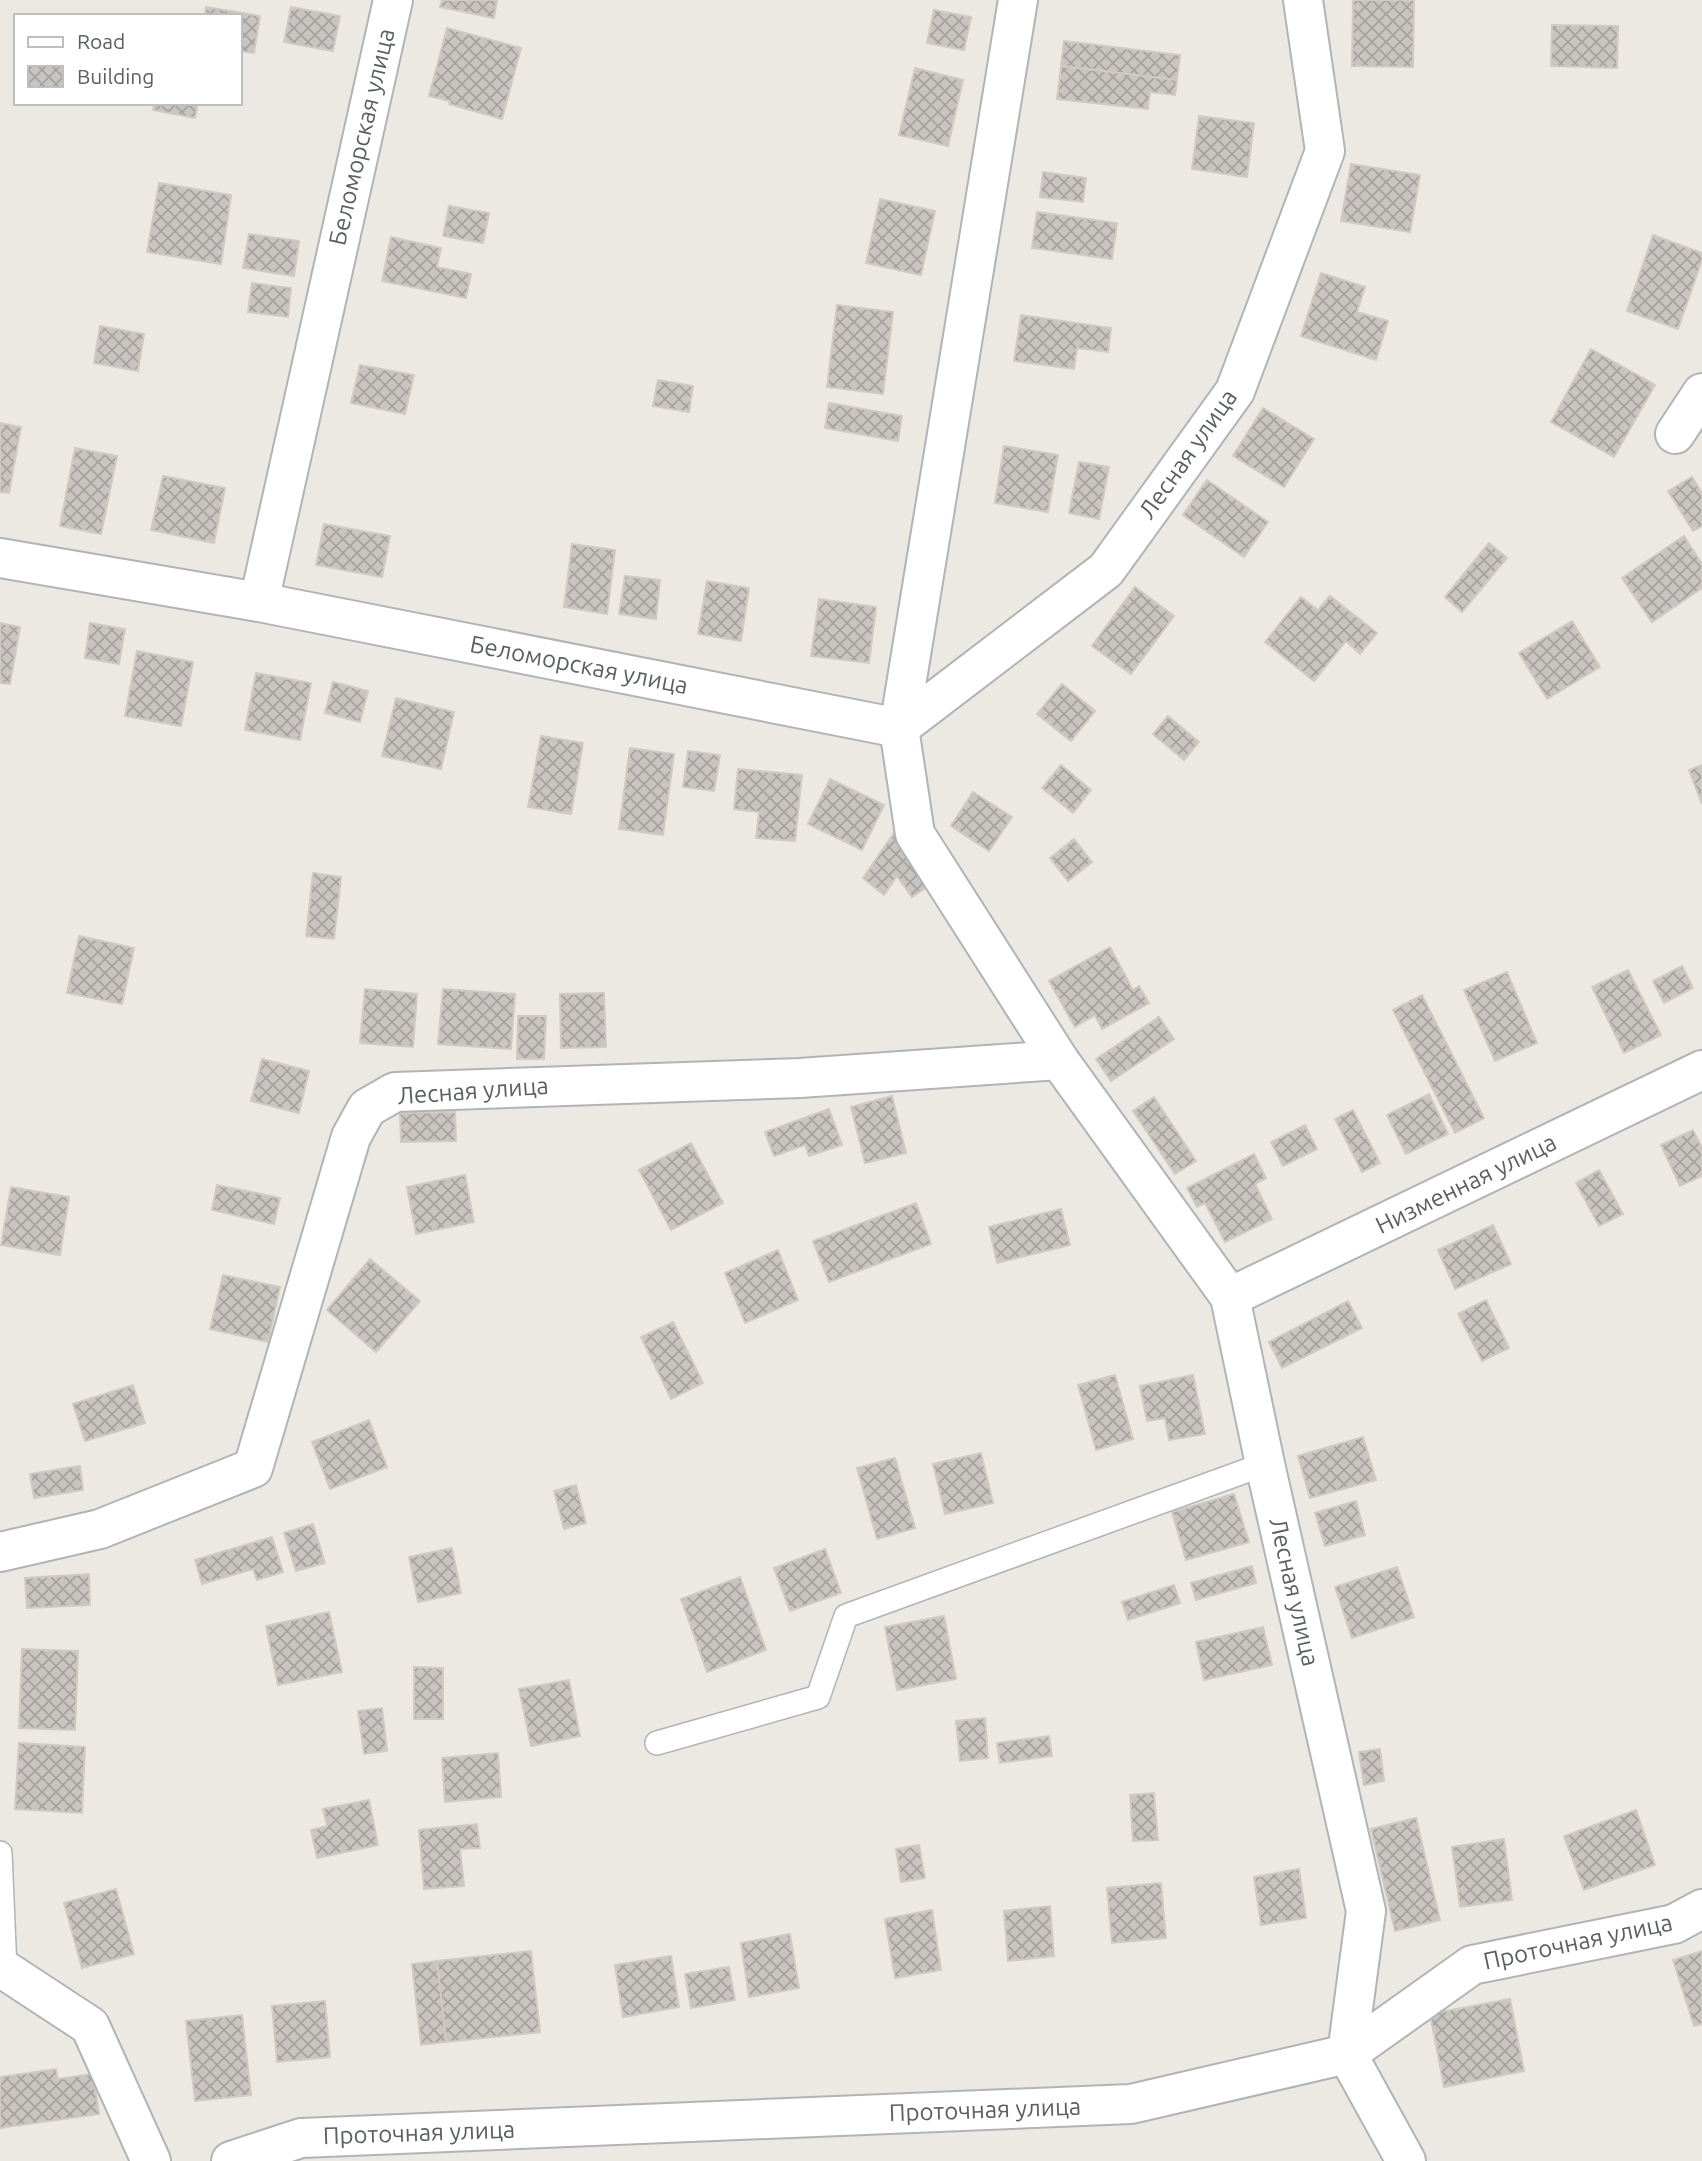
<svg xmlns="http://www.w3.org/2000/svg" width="1702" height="2161" viewBox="0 0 1702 2161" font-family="Ubuntu,sans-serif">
  <defs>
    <pattern id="building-cross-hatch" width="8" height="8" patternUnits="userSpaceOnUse" patternTransform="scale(1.75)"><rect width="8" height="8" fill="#c8c4c0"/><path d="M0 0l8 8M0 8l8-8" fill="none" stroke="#a5a29f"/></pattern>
  </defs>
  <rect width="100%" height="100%" fill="#ece9e3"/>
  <!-- building -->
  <g fill="url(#building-cross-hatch)" stroke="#d0cac2" stroke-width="2">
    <path d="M442,0H497L494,18L440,7Z"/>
    <path d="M1353,0H1414L1413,67L1352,66Z"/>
    <path d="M206,7L260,16L254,53L240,51V16H205Z"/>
    <path d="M291,7L340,16L333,51L284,42Z"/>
    <path d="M934,10L971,17L964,50L927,43Z"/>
    <path d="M1552,25L1618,26L1617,68L1551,66Z"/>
    <path d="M447,28L521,48L502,119L449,104L450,101L429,96Z"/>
    <path d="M1064,41L1180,55L1177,80L1061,66Z"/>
    <path d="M1061,66L1177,80L1175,95L1150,92L1148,109L1057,99Z"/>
    <path d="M915,68L963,80L948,146L899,135Z"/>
    <path d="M155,103H198L195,118L153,110Z"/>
    <path d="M1199,116L1254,123L1247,177L1192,169Z"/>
    <path d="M1351,164L1420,175L1410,232L1341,221Z"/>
    <path d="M1043,172L1086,178L1083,202L1040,197Z"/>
    <path d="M159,183L231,195L221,264L147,252Z"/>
    <path d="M880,199L935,211L921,275L866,263Z"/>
    <path d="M449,206L489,213L483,243L443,236Z"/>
    <path d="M1037,212L1117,223L1112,259L1032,248Z"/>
    <path d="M249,234L299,241L294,276L243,268Z"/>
    <path d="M1653,235L1702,253V260L1678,329L1627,311Z"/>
    <path d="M391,237L441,248L437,267L471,274L466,298L382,281Z"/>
    <path d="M1321,273L1365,287L1357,312L1388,321L1376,360L1301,336Z"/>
    <path d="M252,283L291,288L288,317L248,312Z"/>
    <path d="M837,305L893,312L883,394L827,387Z"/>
    <path d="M1021,315L1111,328L1108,352L1077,348L1074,369L1014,361Z"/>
    <path d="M100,326L144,334L138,371L94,363Z"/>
    <path d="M1591,349L1655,385L1614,457L1551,422Z"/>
    <path d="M360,365L414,375L405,414L351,403Z"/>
    <path d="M658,380L693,386L689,412L653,406Z"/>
    <path d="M829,403L902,416L898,441L825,428Z"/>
    <path d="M1263,408L1314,439L1284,487L1233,456Z"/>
    <path d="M0,423L21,427L9,493L0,492Z"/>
    <path d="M1004,446L1058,455L1048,512L995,503Z"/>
    <path d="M75,448L117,456L101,534L60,526Z"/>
    <path d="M1079,462L1109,467L1099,519L1069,513Z"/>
    <path d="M163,476L225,488L214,543L151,530Z"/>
    <path d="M1692,477L1702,493V526L1693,531L1668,491Z"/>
    <path d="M1207,480L1268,522L1244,557L1183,515Z"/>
    <path d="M324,524L390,536L382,577L316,565Z"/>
    <path d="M1684,536L1702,564V588L1652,622L1622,578Z"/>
    <path d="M1489,543L1507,558L1462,612L1445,597Z"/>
    <path d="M572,544L615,550L607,614L564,607Z"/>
    <path d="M625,576L660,580L656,619L619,614Z"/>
    <path d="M707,581L749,588L741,641L698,634Z"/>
    <path d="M1135,587L1174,616L1131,674L1092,646Z"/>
    <path d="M1330,596L1377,633L1360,654L1346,641L1314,681L1265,642L1301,597L1318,610Z"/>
    <path d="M819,599L876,607L869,663L811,656Z"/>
    <path d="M1572,621L1600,667L1547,699L1519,653Z"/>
    <path d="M0,623L20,627L10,684L0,683Z"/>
    <path d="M90,623L125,629L119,664L85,658Z"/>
    <path d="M137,651L193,662L181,726L125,716Z"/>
    <path d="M256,673L311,683L300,740L245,730Z"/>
    <path d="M333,682L368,691L360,722L325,713Z"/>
    <path d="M1062,684L1095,711L1071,741L1037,714Z"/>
    <path d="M396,698L454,712L441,769L382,756Z"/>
    <path d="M1168,716L1199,742L1184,760L1153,734Z"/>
    <path d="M541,736L583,743L571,814L528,807Z"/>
    <path d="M630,748L674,754L663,835L619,829Z"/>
    <path d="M688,751L720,755L714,791L683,787Z"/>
    <path d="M1061,765L1091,790L1073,813L1042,788Z"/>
    <path d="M1702,765V804L1689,770Z"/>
    <path d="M738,769L802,775L795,841L756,838L759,812L734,809Z"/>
    <path d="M830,779L884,805L862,850L808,824Z"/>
    <path d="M973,792L1012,817L989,851L951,826Z"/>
    <path d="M894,833L931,884L912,897L897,876L884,895L863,878Z"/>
    <path d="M1074,839L1092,862L1068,881L1050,858Z"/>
    <path d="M313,873L341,877L334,939L306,936Z"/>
    <path d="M79,936L134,948L122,1004L67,993Z"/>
    <path d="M1110,947L1133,990L1139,986L1149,1003L1102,1029L1095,1015L1075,1027L1049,981Z"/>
    <path d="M1682,966L1693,988L1664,1003L1653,981Z"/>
    <path d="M1628,970L1661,1035L1624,1053L1592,987Z"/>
    <path d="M1507,972L1537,1043L1495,1061L1464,990Z"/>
    <path d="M365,989L417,994L413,1047L360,1043Z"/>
    <path d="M443,989L515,994L511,1049L438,1044Z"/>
    <path d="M604,993L606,1047L561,1048L560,994Z"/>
    <path d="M1422,995L1484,1118L1455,1133L1393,1010Z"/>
    <path d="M518,1016H546L544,1059H517Z"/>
    <path d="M1159,1017L1174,1039L1111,1081L1096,1059Z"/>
    <path d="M262,1059L309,1071L299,1113L251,1101Z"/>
    <path d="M1429,1094L1448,1134L1406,1154L1387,1115Z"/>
    <path d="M892,1096L906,1153L865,1163L851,1107Z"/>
    <path d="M1154,1097L1196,1161L1175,1174L1133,1111Z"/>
    <path d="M829,1109L842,1145L809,1156L805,1145L774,1156L765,1132Z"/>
    <path d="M1353,1110L1380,1163L1362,1172L1335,1119Z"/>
    <path d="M455,1112L456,1141L401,1142L400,1113Z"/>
    <path d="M1305,1125L1317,1149L1283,1166L1271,1142Z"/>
    <path d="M1693,1130L1702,1148V1176L1680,1186L1661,1145Z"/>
    <path d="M691,1143L723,1203L671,1230L639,1170Z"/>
    <path d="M1254,1154L1266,1178L1255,1184L1272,1219L1225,1242L1205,1203L1197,1207L1187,1188Z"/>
    <path d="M1599,1170L1623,1214L1599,1226L1576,1183Z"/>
    <path d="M465,1175L474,1222L416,1234L407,1187Z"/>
    <path d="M217,1185L280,1198L274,1224L212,1210Z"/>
    <path d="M11,1187L69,1197L60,1255L1,1245Z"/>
    <path d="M916,1203L931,1244L829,1282L813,1241Z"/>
    <path d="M1061,1209L1070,1245L997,1263L989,1227Z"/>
    <path d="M1493,1225L1511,1264L1455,1289L1438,1250Z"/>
    <path d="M778,1250L798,1300L745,1323L725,1273Z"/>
    <path d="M370,1259L420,1301L376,1352L327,1310Z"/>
    <path d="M223,1275L280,1287L268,1342L210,1329Z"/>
    <path d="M1486,1300L1509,1348L1482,1361L1458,1314Z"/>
    <path d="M1348,1301L1362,1328L1282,1368L1269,1342Z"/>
    <path d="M673,1322L703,1383L671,1399L641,1337Z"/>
    <path d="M1115,1375L1133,1439L1096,1450L1078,1385Z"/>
    <path d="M1193,1375L1205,1434L1169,1440L1165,1418L1147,1421L1140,1386Z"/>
    <path d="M133,1385L145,1423L85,1441L73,1404Z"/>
    <path d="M369,1420L387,1467L330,1489L312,1442Z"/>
    <path d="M1363,1437L1376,1480L1310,1498L1298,1456Z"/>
    <path d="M981,1453L993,1503L945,1514L933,1464Z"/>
    <path d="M895,1458L915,1528L877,1539L857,1468Z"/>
    <path d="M80,1466L83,1490L34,1498L30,1474Z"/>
    <path d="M576,1485L586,1523L564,1529L554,1491Z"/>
    <path d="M1234,1494L1249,1542L1186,1560L1172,1512Z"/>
    <path d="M1356,1501L1365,1535L1325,1546L1315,1513Z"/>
    <path d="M313,1524L325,1563L296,1571L284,1533Z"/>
    <path d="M272,1537L283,1572L257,1580L253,1569L202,1584L195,1560Z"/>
    <path d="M452,1548L461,1593L418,1602L409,1557Z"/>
    <path d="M825,1549L841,1593L790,1611L774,1568Z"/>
    <path d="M1252,1566L1256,1583L1196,1600L1191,1583Z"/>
    <path d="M1397,1567L1414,1617L1352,1638L1335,1587Z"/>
    <path d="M89,1574L90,1605L27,1608L25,1578Z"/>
    <path d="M740,1577L766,1650L707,1672L681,1599Z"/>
    <path d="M1174,1585L1180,1603L1128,1620L1122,1602Z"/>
    <path d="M329,1612L342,1672L278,1685L266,1626Z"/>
    <path d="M944,1616L956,1679L897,1690L885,1627Z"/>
    <path d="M1263,1627L1272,1665L1204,1680L1196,1642Z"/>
    <path d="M22,1649L78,1651L75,1730L19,1728Z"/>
    <path d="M414,1667L443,1668V1719H414Z"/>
    <path d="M569,1680L580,1736L531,1746L519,1689Z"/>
    <path d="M382,1708L387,1751L364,1754L358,1711Z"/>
    <path d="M985,1718L988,1758L960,1761L956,1721Z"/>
    <path d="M1049,1736L1052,1756L1000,1763L997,1743Z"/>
    <path d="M19,1743L85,1747L82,1813L15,1809Z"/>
    <path d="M1380,1749L1384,1781L1364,1785L1359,1752Z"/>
    <path d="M498,1753L501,1797L445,1802L442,1758Z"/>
    <path d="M1154,1793L1158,1840L1133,1841L1130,1795Z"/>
    <path d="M369,1800L378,1845L317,1858L311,1830L327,1826L323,1809Z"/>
    <path d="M1636,1810L1655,1865L1584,1890L1564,1836Z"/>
    <path d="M1416,1818L1440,1920L1395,1931L1371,1829Z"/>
    <path d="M477,1824L480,1848L460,1849L464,1886L424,1889L419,1830Z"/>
    <path d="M1504,1839L1512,1900L1460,1907L1452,1847Z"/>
    <path d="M919,1845L925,1878L901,1882L896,1849Z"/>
    <path d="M1299,1869L1306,1918L1261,1925L1254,1877Z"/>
    <path d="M1161,1883L1166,1938L1112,1943L1107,1888Z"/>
    <path d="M116,1889L134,1954L82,1968L64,1903Z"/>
    <path d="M1050,1906L1054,1956L1008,1961L1004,1911Z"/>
    <path d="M932,1910L941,1970L895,1978L885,1919Z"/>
    <path d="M790,1934L799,1988L749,1997L741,1943Z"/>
    <path d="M531,1951L540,2032L446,2042L437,1961Z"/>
    <path d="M1702,1951V2024L1694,2026L1673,1960Z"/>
    <path d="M671,1956L679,2007L623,2017L615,1965Z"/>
    <path d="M437,1961L446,2042L421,2045L412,1964Z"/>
    <path d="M729,1967L735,2000L691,2008L685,1974Z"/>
    <path d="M1510,1999L1524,2071L1444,2087L1430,2014Z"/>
    <path d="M325,2001L330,2057L277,2062L272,2006Z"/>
    <path d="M242,2015L251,2095L195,2101L186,2021Z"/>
    <path d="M56,2069L58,2079L93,2074L99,2114L0,2128V2077Z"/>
  </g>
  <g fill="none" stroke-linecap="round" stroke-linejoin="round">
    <defs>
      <g id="service">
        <path d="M657,1743L818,1697L846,1616L1265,1464"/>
        <path d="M0,1853L5,1970"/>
      </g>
      <g id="minor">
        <path d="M1018,0L899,728L915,834L1059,1060L1230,1297L1265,1464L1366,1911L1347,2054L1406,2161"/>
        <path d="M1675,434L1702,393"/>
        <path d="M0,558L259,602L899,728L1106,570L1235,391L1325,151L1303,0"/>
        <path d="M259,602L393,0"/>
        <path d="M1230,1297L1702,1070"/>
        <path d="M0,1552L100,1529L253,1468L351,1137L367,1108L395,1092L800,1078L1059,1060"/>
        <path d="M0,1967L90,2026L151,2161"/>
        <path d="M231,2161L301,2138L1131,2104L1347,2054L1472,1965L1674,1924L1702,1909"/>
      </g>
    </defs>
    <!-- service casing -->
    <use href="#service" stroke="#b0b4b7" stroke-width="26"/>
    <!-- minor casing -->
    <use href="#minor" stroke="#b0b4b7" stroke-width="42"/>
    <!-- service -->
    <use href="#service" stroke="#fff" stroke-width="23"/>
    <!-- minor -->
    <use href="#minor" stroke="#fff" stroke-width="38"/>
  </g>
  <g text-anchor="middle" stroke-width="5" stroke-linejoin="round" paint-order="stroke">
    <!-- street labels -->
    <g font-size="24" fill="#5b5f62" stroke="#fff">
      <text transform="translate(362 137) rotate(-77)" y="8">Беломорская улица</text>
      <text transform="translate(1188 454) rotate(-55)" y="8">Лесная улица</text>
      <text transform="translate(579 665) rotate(11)" y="8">Беломорская улица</text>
      <text transform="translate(473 1091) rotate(-4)" y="8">Лесная улица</text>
      <text transform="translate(1466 1184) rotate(-26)" y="8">Низменная улица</text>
      <text transform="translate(1294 1592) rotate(77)" y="8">Лесная улица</text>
      <text transform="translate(1578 1942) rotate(-12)" y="8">Проточная улица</text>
      <text transform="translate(985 2110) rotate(-2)" y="8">Проточная улица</text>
      <text transform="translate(419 2133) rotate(-2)" y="8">Проточная улица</text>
    </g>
  </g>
  <!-- legend -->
  <rect x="14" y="14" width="228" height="91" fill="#ffffff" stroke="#bdbfc0" stroke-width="2"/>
  <rect x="28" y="37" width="35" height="10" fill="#ffffff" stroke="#bdbfc0" stroke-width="2"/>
  <text x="77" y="49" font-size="21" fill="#5b5f62">Road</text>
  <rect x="28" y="66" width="35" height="21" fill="url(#building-cross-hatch)" stroke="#bdbfc0" stroke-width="2"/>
  <text x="77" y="84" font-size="21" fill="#5b5f62">Building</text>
</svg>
